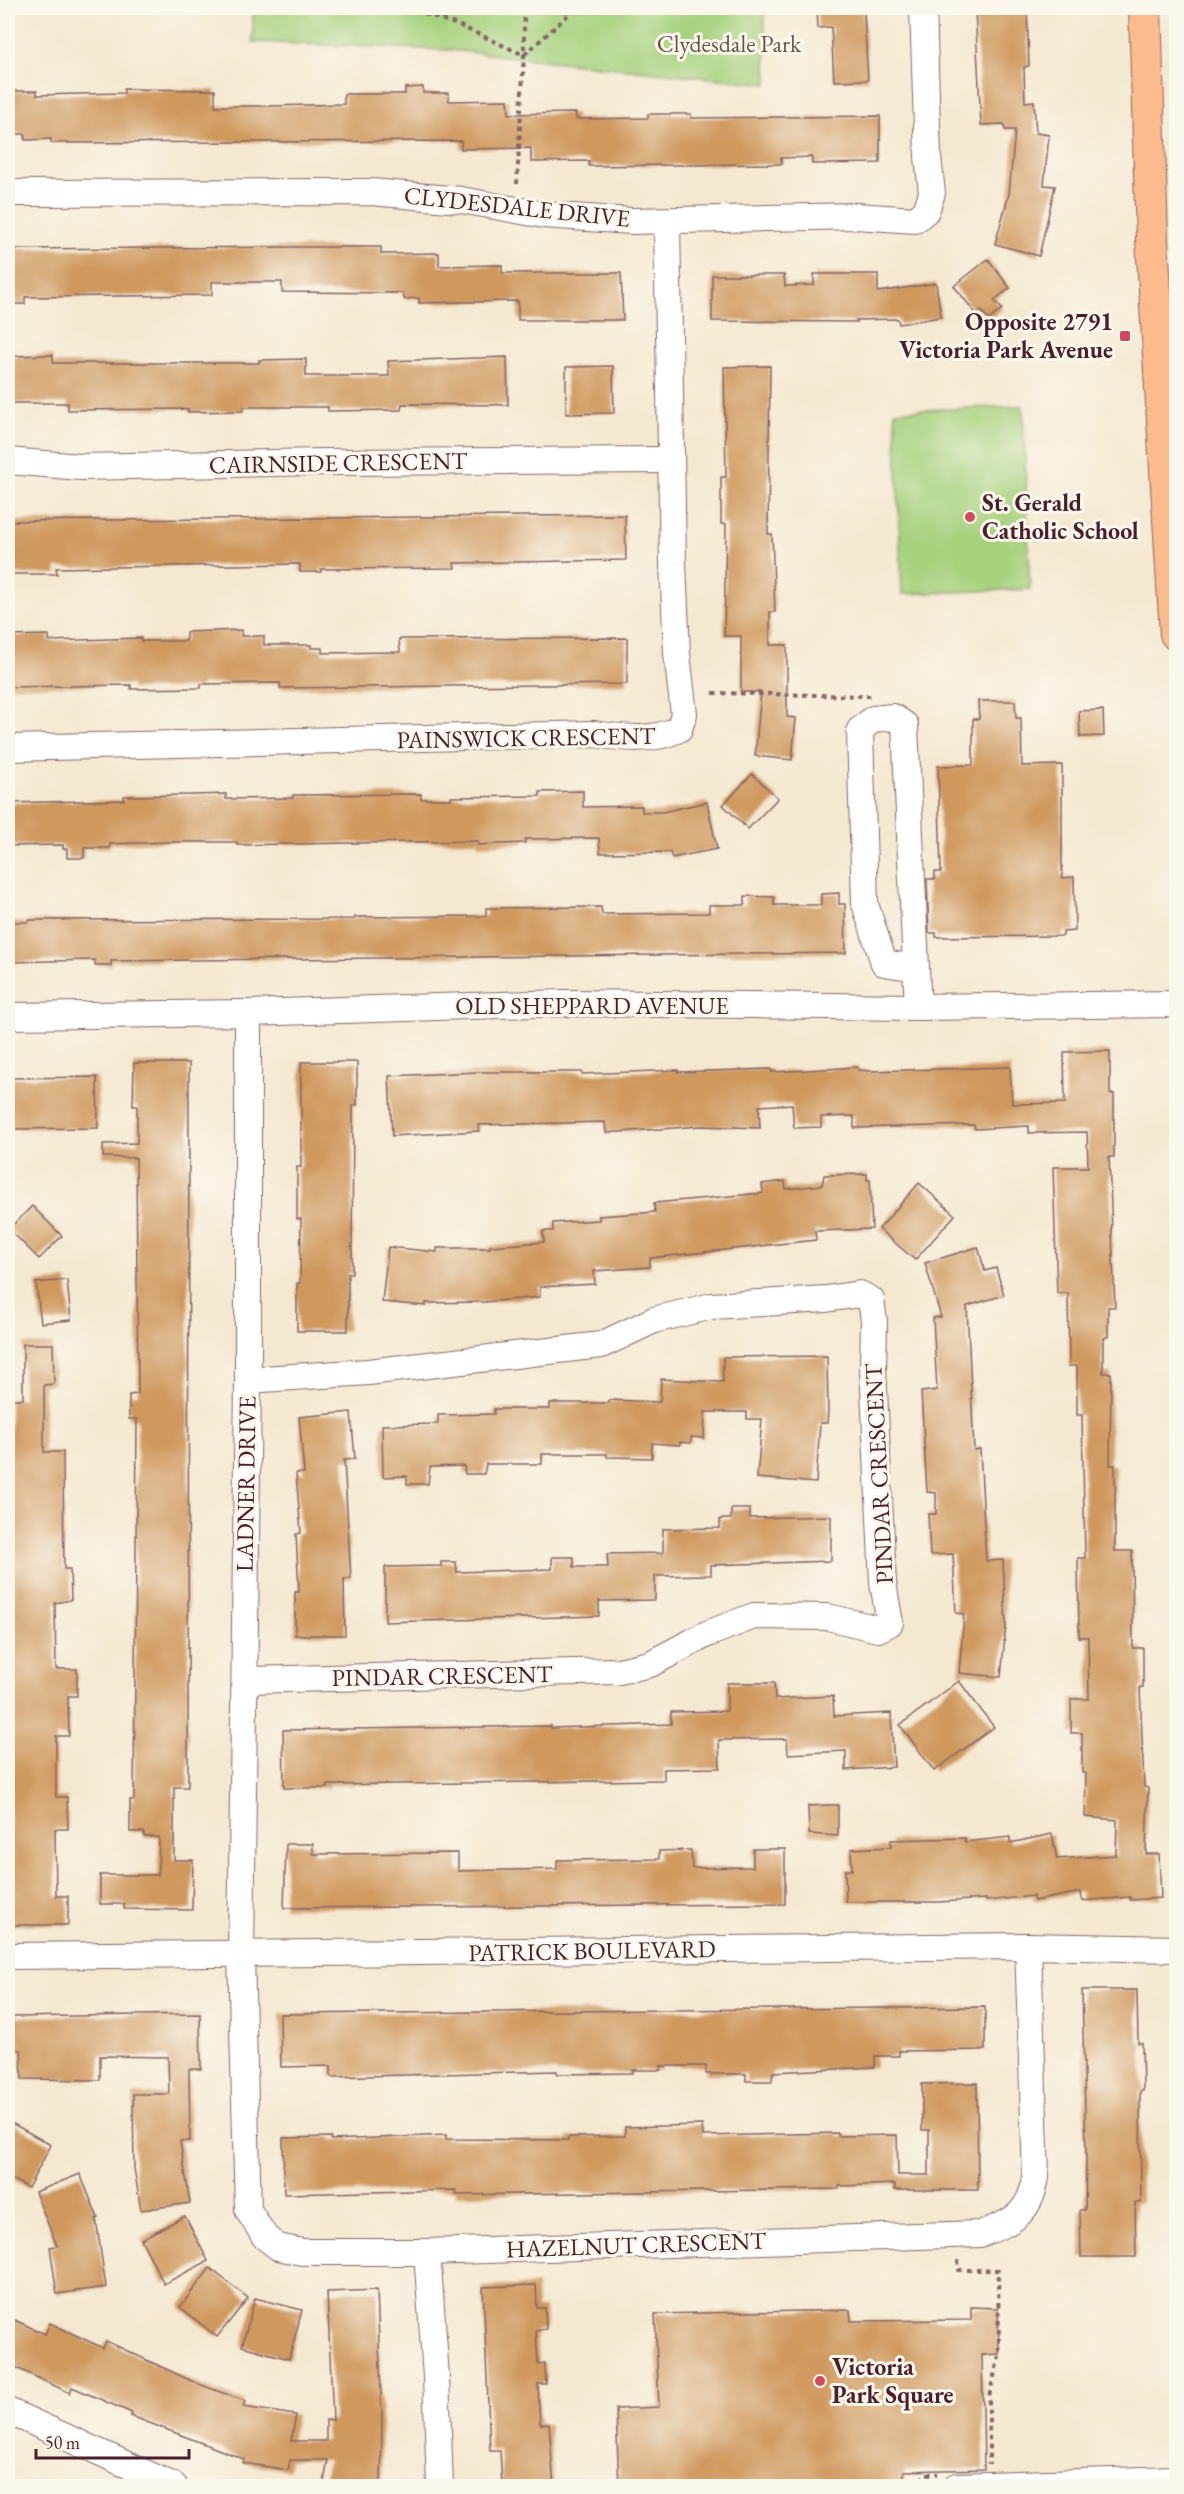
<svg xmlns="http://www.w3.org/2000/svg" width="1184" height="2494" viewBox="0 0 1184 2494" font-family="'EB Garamond',serif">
  <rect width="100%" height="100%" fill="#fbf7ec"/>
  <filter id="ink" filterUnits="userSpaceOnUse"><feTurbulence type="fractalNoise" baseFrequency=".0167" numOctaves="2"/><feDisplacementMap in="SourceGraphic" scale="12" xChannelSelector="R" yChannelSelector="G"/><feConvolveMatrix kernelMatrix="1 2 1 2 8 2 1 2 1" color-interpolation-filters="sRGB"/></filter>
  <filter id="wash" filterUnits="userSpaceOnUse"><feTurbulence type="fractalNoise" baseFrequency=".008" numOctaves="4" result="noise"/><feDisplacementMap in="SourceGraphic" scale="24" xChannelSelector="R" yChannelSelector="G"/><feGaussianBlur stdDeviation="1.35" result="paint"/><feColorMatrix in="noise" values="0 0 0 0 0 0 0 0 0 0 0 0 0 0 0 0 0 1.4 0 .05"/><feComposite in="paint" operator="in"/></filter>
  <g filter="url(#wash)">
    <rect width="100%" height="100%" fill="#f4e8d0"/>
    <!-- green -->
    <g fill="#a6d17d" stroke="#787854" stroke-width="1.5">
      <path d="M253,8H764L767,84L450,50L253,42Z"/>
      <path d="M1023,406L1030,589L902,594L895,411Z"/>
    </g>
    <g id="blocks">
      <!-- building -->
      <g fill="#cf985d">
        <path d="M817,8H861V12H864L868,80L834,81L831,27L818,28Z"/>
        <path d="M975,8H1027L1029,66L1024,67L1025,102L1034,101L1036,133L1049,135L1044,185L1055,186L1039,256L995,244L1009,194L1015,130H1005L1004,124L981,125Z"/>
        <path d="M423,87V93H448L449,101L508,100L509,114L576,113V119L648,118V114H691V118L880,116V163L812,164V157L781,158L782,164L589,166V161L531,162V148L461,149V141L51,143V139L25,140V134H8V91H37V95L124,93V89L215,90V106H271L344,104V94H405V88Z"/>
        <path d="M282,247H381V254L439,253V266L502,265V273H621L623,320H518V301L419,303V298L404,299L403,293L282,292V282H212V295L25,297V304H8V255H15V249Z"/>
        <path d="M988,259L1010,288L994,300L1002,309L989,320L981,310L976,314L954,286Z"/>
        <path d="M814,274H878V292L936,283L941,317L899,324L898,319L856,320L857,322L712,321V275H784L785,286L814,285Z"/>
        <path d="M53,355V363H259V360L306,359V376H389L388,361L507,357L508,405L402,404L401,410L328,411V407H243V411L188,412V409L68,410V403H8V356Z"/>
        <path d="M613,366L614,413L566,414V367Z"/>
        <path d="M770,366L768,534H772L775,612H770V645H787V717L796,718L792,760L755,756L761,692H741V636H724L726,524H721V477H726L724,367Z"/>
        <path d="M625,515L626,560L454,563L455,568L321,569V572H300V564L56,568L57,574H13L11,567L10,521Z"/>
        <path d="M242,630L241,636H264V645H311V648H322V653L400,652L399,639L627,638V684L280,688V683L201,684V688L131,689V685L8,687V636L49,635V641L141,638V641H186V632Z"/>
        <path d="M978,701H1015L1016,718H1021L1022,766L1062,765V878L1074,877L1075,931L1063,932V936L936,937V933H929L927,879H935V872H941L938,766L973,765V719H979Z"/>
        <path d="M1103,710L1104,736L1080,737L1079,711Z"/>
        <path d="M752,774L778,798L748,829L723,805Z"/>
        <path d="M583,791V807L642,806V812H662L707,802L717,849L672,858L670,852L600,853L599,838L525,839V843L478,845V841L237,845V842H170L110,844V848H84V858H67V849H63V845L8,846V803L124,800V796L192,795L226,794V799L293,798V795L421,794V799H451V797L540,796V792Z"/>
        <path d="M839,893V904H845L846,953L111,961V965H95V960L8,962V922H29V920L355,919V917L486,916V908L601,907L602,914L709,913V905H745V896L774,897V905H821V894Z"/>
        <path d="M1110,1051V1094H1114V1157H1109L1115,1307H1108V1336L1103,1339V1373H1111L1110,1465H1115V1551H1132L1133,1648H1143V1687H1140L1144,1787L1148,1788L1146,1854H1159L1161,1898L1130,1900V1897L1082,1901L1081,1892L1034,1901L1033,1896L986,1901V1899L939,1902H846L845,1870H852L851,1849L891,1847V1840L965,1838V1842L1010,1837V1843L1052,1834L1057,1859L1116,1855L1117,1820L1085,1817L1086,1773H1082V1733H1071V1699H1089L1088,1637H1079L1078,1558H1085L1082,1415H1077V1366H1069L1068,1293H1057L1053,1167H1088L1087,1132L1029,1133V1126L975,1129L974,1125L854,1128V1116L821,1117V1127L794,1128L792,1104L759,1106L760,1128L701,1126L606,1133L605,1122L478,1125L479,1131L392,1136L389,1076L478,1072H582V1074L678,1070V1072L771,1069L772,1072L858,1067V1070L872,1071L1010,1067L1012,1104L1065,1103L1064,1052Z"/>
        <path d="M301,1062H357V1105H353L352,1273H348V1331H297V1283H300L301,1219H297V1167H301Z"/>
        <path d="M134,1063H189L188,1787H174V1860H193L192,1910L124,1909V1904H100V1875H158L159,1837H144V1832H130V1800H134L137,1419H129V1395L138,1394L136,1158L103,1157V1144L137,1143V1106H133Z"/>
        <path d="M97,1077L98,1128L8,1129V1078Z"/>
        <path d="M867,1174V1180H870L872,1229L815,1231L816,1240L650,1258V1267L594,1271L595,1284L540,1287V1297L484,1302L426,1303V1306L382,1302L388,1247L437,1252V1248H490V1246L544,1242L543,1231H553V1223L599,1220V1216L655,1212L654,1203L763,1193L762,1184L785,1181L786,1189L822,1185L824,1175Z"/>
        <path d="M919,1183L955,1215L915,1260L879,1229Z"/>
        <path d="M32,1206L62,1236L39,1259L9,1229Z"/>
        <path d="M978,1247L985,1271L996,1268L1004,1295L967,1306L974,1450L980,1449L986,1561L1003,1560L1006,1625L1001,1677L959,1673L964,1614L956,1613L953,1554L930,1555L928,1514H936V1493L927,1492L921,1392L937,1390L933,1318L941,1317L925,1263Z"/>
        <path d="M67,1280L71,1320L41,1323L36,1283Z"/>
        <path d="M23,1344H53L54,1384L44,1385V1452H63L64,1569H70L71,1600L55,1603L56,1669H77V1696H68L69,1736H56V1797H67L68,1829H55L56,1896H68V1925H9L10,1399H23Z"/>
        <path d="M827,1356L828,1412L827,1423H820L816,1483L757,1478L762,1419H747V1412H705L704,1438L691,1437V1443L680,1442V1445L652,1443V1458L607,1457V1454H542V1464H486L484,1474H465L464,1466L430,1467L428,1484H407V1476L383,1477L382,1425L438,1424V1415L494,1414V1409H550V1403H609V1400L660,1402L661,1379L723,1382V1357Z"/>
        <path d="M351,1412L355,1459L344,1460L351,1579H344L345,1635H295V1592H299L296,1534L301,1533L296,1473H304L299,1417Z"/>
        <path d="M731,1509H750V1518L831,1516V1561L711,1565V1575L655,1576V1600L599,1601V1616L385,1622V1567L441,1566V1562H456L457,1572L552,1569V1557H574V1567H608L607,1554L663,1553V1529L720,1528V1519H731Z"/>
        <path d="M959,1681L994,1727L934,1771L900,1725Z"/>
        <path d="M727,1683H774L775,1699L833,1696L834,1716L891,1713L894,1767L846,1770V1751L788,1754L787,1739L719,1740L720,1768L664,1769V1780L328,1785V1788H284L283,1730L551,1726V1728L671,1724V1712L727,1711Z"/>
        <path d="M830,1805H838V1836L809,1834L808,1806Z"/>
        <path d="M286,1844H313V1854L458,1853V1871L557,1869V1860L659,1859V1851L691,1850L692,1868L753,1867V1849H785V1904L284,1908Z"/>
        <path d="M1082,1990H1137L1138,2043H1142L1143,2091H1140L1141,2203H1135L1136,2257H1081L1080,2210H1085L1086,2155Z"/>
        <path d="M985,2007V2050L899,2051V2056H875V2067L773,2072L772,2081H746V2074H706V2066H661V2070H633V2073L557,2074V2071L331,2077V2066L281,2067L280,2014Z"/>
        <path d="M200,2014L201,2069H189L190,2141H180L190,2203L141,2210L134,2168L133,2094H169L168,2057L100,2056V2080L22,2079L21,2050H13V2017Z"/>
        <path d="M977,2083L978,2190H895V2184L839,2186V2189L456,2195V2190L284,2194L283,2138L331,2137V2140L446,2135V2139L568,2140V2137L625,2136V2127L702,2125L703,2136L838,2133V2136L897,2135L898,2175H929V2130H922V2084Z"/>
        <path d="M8,2121L51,2145L28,2188L8,2177Z"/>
        <path d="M80,2174L98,2218L96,2219L106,2287L57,2294L50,2247L57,2246L35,2192Z"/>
        <path d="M185,2216L208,2261L164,2284L141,2239Z"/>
        <path d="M210,2268L248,2298L217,2337L180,2307Z"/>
        <path d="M536,2285L537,2308H545L546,2329L536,2331L538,2364L545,2363L546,2384H538L540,2424H549L554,2487H502L500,2450H490L483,2287Z"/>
        <path d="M377,2290L382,2419L381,2487H323L328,2460H290L288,2470L243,2463L244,2459L131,2416L132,2413L72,2387L70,2393L8,2364V2317L45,2334L50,2323L103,2348L106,2341L196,2383L245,2401L243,2407L296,2415L291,2441H326V2420H333L327,2292Z"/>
        <path d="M255,2298L302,2310L289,2359L242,2346Z"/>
        <path d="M971,2307L998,2308L999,2354L982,2355L984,2469L904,2471V2487H619L616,2409L659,2407L655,2314L850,2310L851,2321L971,2320Z"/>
      </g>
    </g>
  </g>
  <g filter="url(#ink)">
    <use href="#blocks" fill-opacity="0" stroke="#866565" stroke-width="1.5"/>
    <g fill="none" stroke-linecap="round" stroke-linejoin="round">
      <defs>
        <g id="minor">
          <path d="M8,193L371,192L461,200L544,215L631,221L856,216L915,220L926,211L932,193L928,157L923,8"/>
          <path d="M8,461L81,467L323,462L669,460"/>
          <path d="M8,748L594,734C623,738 653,742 679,729L684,714L677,654L673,563L667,222"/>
          <path d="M916,968L884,963L865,904L860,730L873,719L893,717L905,725L916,968L918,1007"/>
          <path d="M248,1013V1380L241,1955L248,2210L265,2237L278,2247L302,2252H427L980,2234C1013,2222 1030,2214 1036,2177L1028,1946"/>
          <path d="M8,1016L248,1013L567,1003L918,1007L1176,1004"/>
          <path d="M245,1680L619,1671L650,1664L707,1634L754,1616L828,1617L878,1629L890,1623L883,1583L873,1368L874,1321L871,1300L860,1294L826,1299L712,1306L654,1320L601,1345L368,1372L248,1380"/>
          <path d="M8,1956L1028,1946L1176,1949"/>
          <path d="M427,2252L436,2377L440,2486"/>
          <path d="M8,2411L174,2486"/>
          <path d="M957,2486L1176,2479"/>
        </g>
        <path id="major" d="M1145,8L1152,240L1176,634"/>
      </defs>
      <!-- minor casing -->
      <use href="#minor" stroke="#866565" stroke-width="28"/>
      <!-- major casing -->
      <use href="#major" stroke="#866565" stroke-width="34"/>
      <!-- path -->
      <g stroke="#866565" stroke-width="4" stroke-dasharray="4.5 4.5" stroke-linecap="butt">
        <path d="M408,8L458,25L524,55L576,8"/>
        <path d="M517,184L524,55V8"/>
        <path d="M713,693L870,696"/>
        <path d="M958,2260L959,2270H998L999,2356L989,2396V2464"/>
        <path d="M914,2486L926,2474H938"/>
      </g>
      <!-- minor -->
      <use href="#minor" stroke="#fff" stroke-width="26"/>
      <!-- major -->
      <use href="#major" stroke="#fbbb8d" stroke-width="32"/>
    </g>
  </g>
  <!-- markers -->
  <g fill="#d1495b" stroke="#fbf7ec" stroke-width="2">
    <rect x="1119" y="330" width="12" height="12" rx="3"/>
    <circle cx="970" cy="517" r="6"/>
    <circle cx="820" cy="2381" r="6"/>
  </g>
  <g text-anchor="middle" stroke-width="6" stroke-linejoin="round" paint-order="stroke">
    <!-- park labels -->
    <g font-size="24" fill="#665444" stroke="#fbf7ec">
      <text x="729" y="52">Clydesdale Park</text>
    </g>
    <!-- street labels -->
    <g font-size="24" fill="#4a1f2b" stroke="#fbf7ec">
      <text transform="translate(517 207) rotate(6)" y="8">CLYDESDALE DRIVE</text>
      <text transform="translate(338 463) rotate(-1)" y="8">CAIRNSIDE CRESCENT</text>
      <text transform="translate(526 738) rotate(-1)" y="8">PAINSWICK CRESCENT</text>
      <text x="592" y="1014">OLD SHEPPARD AVENUE</text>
      <text transform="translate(879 1474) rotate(-93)" y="8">PINDAR CRESCENT</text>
      <text transform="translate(246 1484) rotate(-89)" y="8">LADNER DRIVE</text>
      <text transform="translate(442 1676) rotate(-1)" y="8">PINDAR CRESCENT</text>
      <text transform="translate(592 1951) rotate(-1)" y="8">PATRICK BOULEVARD</text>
      <text transform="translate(636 2245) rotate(-2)" y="8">HAZELNUT CRESCENT</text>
    </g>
    <!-- poi labels -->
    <g font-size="24" font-weight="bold" fill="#4a1f2b" stroke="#fbf7ec" text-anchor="start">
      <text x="1113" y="330" text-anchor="end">Opposite 2791<tspan x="1113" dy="28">Victoria Park Avenue</tspan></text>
      <text x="982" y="511">St. Gerald<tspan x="982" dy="28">Catholic School</tspan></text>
      <text x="832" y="2375">Victoria<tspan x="832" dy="28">Park Square</tspan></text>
    </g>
  </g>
  <!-- margin -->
  <rect width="1184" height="2494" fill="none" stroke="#fbf7ec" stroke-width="30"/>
  <!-- scale -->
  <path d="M36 2449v9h153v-9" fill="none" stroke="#4a1f2b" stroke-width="3"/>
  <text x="45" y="2449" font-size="18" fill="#4a1f2b" stroke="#fbf7ec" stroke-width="4.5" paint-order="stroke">50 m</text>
</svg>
